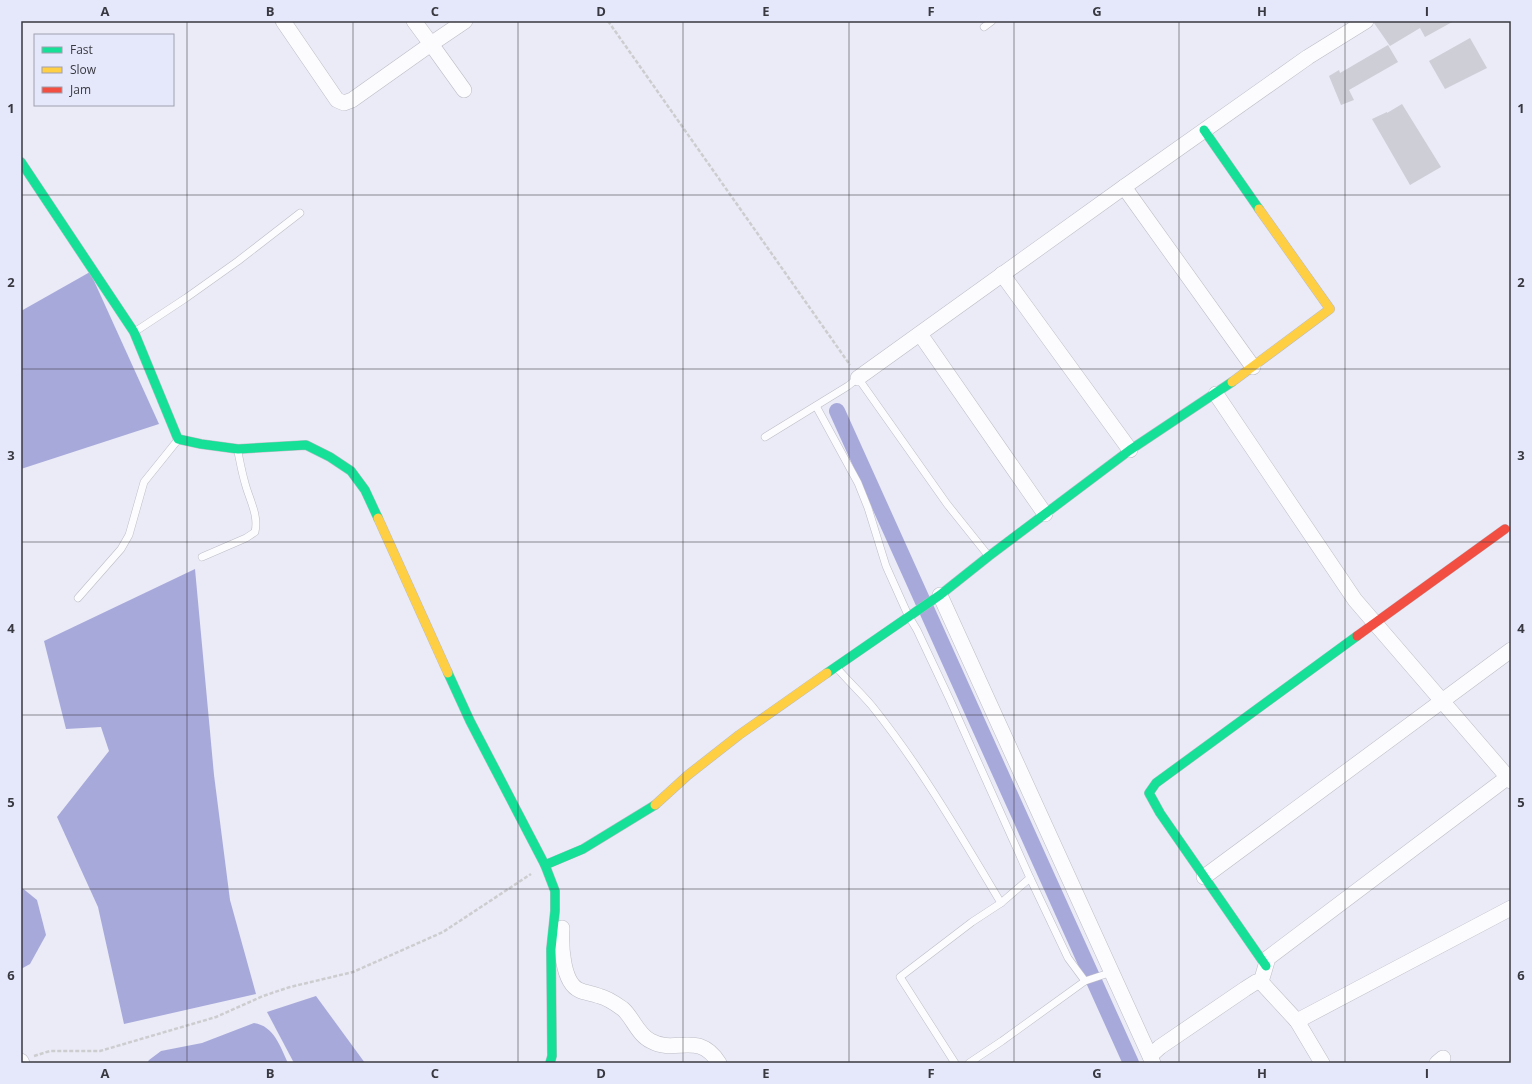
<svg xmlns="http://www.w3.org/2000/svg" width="1532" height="1084" viewBox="0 0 1532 1084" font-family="'Open Sans',sans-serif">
  <rect width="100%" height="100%" fill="#eaebf6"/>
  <!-- water -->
  <g fill="#a8a9db">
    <path d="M90,272L159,424L21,469V311Z"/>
    <path d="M195,569L214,775L230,900L256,994L124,1024L98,907L57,817L109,751L101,727L66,729L44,641Z"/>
    <path d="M21,887L37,900L46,935L30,964L21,969Z"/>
    <path d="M316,996L365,1063H294L267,1012Z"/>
    <path d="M254,1023C274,1026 280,1046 288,1063H147L149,1060L161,1051L202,1043Z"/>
  </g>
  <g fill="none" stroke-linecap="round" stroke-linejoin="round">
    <!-- canal -->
    <path stroke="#a8a9db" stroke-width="16" d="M837,411L1131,1063"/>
  </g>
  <!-- building -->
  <g fill="#cdced6">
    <path d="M1375,21H1454L1425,37L1420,28L1390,46L1374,23Z"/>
    <path d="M1470,38L1487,68L1445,89L1429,61Z"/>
    <path d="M1388,45L1398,62L1349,90L1354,100L1341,105L1329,76L1339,70L1340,73Z"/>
    <path d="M1402,104L1441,167L1410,185L1372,119L1387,112V113Z"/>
  </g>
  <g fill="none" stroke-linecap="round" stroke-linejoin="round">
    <defs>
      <g id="lane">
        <path d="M984,27L992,21"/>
        <path d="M136,331L186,298L238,261L300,213"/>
        <path d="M816,406L858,483L868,508L886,566L908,615L917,630L950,700L1030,878L1068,958L1085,981L1112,972"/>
        <path d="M765,437L848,386L858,378L947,504L987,554"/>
        <path d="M202,557L246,538L255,532C259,515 249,499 245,483C242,473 240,462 238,452"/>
        <path d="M78,598L121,549L129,535L144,482L177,441"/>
        <path d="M837,668C848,681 861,693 872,706C921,767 961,836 1001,903"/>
        <path d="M955,1063L900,977L972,922L1001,903L1030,878"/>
        <path d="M969,1063L1002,1041L1085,981"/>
      </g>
      <g id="street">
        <path d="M283,21L337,100L344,103L352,100L431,44L464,90"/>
        <path d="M414,21L431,44L465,21"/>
        <path d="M1124,187L1253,367"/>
        <path d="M1002,274L1130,450"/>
        <path d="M920,334L1045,514"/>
        <path d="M858,378L1124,187L1308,57L1366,21"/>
        <path d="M1216,394L1355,600L1511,781"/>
        <path d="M940,595L1153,1063"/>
        <path d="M1204,877L1511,650"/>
        <path d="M562,928C561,944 562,982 579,990C585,993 592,993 599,996C608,998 616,1004 623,1009C633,1018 638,1035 651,1041C676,1055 698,1030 719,1063"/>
        <path d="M1261,982L1268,958L1508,777"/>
        <path d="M1297,1021L1511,908"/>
        <path d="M1150,1056L1160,1047L1245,989L1256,982H1261L1297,1021L1322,1063"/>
        <path d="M21,1061L22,1063"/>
        <path d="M1437,1063L1443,1058"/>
      </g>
      <g id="fast">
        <path d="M1204,130L1259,209"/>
        <path d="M21,162L134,332L178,439L201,444L238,449L306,445L330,457L351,471L365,490L378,518"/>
        <path d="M448,673L470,721L545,865"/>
        <path d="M827,673L940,595L989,556L1130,450L1232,382"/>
        <path d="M1266,966L1160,813L1149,793L1156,783L1357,636"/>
        <path d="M550,1063L552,1056L551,949L555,911V891L545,865L583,849L655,805"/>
      </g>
      <g id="slow">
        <path d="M1232,382L1330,309L1259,209"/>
        <path d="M378,518L448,673"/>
        <path d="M655,805L688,775L739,735L827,673"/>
      </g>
      <path id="jam" d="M1357,636L1505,529"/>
    </defs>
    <!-- lane casing -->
    <use href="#lane" stroke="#bcbdc6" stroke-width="8"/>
    <!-- street casing -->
    <use href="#street" stroke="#bcbdc6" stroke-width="16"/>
    <!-- fast casing -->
    <use href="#fast" stroke="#bcbdc6" stroke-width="10"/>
    <!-- slow casing -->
    <use href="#slow" stroke="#bcbdc6" stroke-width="10"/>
    <!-- jam casing -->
    <use href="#jam" stroke="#bcbdc6" stroke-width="10"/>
    <!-- path -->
    <g stroke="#cdcdd0" stroke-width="2.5" stroke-dasharray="4 2" stroke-linecap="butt">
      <path d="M608,21L850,365"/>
      <path d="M34,1056L50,1051H100L216,1017L263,996L290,987L353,972L443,932L531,874"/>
    </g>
    <!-- lane -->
    <use href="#lane" stroke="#fcfcfe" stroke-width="7"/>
    <!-- street -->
    <use href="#street" stroke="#fcfcfe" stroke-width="15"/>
    <!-- fast -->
    <use href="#fast" stroke="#16e098" stroke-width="9"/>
    <!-- slow -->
    <use href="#slow" stroke="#ffcf43" stroke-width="9"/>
    <!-- jam -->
    <use href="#jam" stroke="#f24e42" stroke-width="9"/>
  </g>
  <!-- grid -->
  <path fill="none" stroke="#383940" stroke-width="1" stroke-opacity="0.55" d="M187,21V1063M353,21V1063M518,21V1063M683,21V1063M849,21V1063M1014,21V1063M1179,21V1063M1345,21V1063M21,195H1511M21,369H1511M21,542H1511M21,715H1511M21,889H1511"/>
  <!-- border -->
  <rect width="1532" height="1084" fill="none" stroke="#e5e7fb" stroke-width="44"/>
  <!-- legend -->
  <rect x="34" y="34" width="140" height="72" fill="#e5e7fb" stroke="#a0a1b0"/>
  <rect x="42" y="47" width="20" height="6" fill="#16e098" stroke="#a0a1b0"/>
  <text x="70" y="54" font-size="12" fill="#383940">Fast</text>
  <rect x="42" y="67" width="20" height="6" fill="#ffcf43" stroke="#a0a1b0"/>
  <text x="70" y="74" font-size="12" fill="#383940">Slow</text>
  <rect x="42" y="87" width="20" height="6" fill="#f24e42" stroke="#a0a1b0"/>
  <text x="70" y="94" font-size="12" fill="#383940">Jam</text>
  <rect x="22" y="22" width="1488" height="1040" fill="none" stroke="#383940" stroke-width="1.5"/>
  <g font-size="13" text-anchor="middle" font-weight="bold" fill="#383940">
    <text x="105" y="16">A</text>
    <text x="270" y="16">B</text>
    <text x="435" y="16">C</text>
    <text x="601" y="16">D</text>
    <text x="766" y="16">E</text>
    <text x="931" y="16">F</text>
    <text x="1097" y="16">G</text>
    <text x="1262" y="16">H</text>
    <text x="1427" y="16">I</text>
    <text x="11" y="113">1</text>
    <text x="1521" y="113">1</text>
    <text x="11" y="287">2</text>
    <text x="1521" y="287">2</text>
    <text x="11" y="460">3</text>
    <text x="1521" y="460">3</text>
    <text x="11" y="633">4</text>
    <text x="1521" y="633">4</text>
    <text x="11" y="807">5</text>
    <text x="1521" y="807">5</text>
    <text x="11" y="980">6</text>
    <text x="1521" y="980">6</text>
    <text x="105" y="1078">A</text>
    <text x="270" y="1078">B</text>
    <text x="435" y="1078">C</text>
    <text x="601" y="1078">D</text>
    <text x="766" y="1078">E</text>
    <text x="931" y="1078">F</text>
    <text x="1097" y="1078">G</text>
    <text x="1262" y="1078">H</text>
    <text x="1427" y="1078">I</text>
  </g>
</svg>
